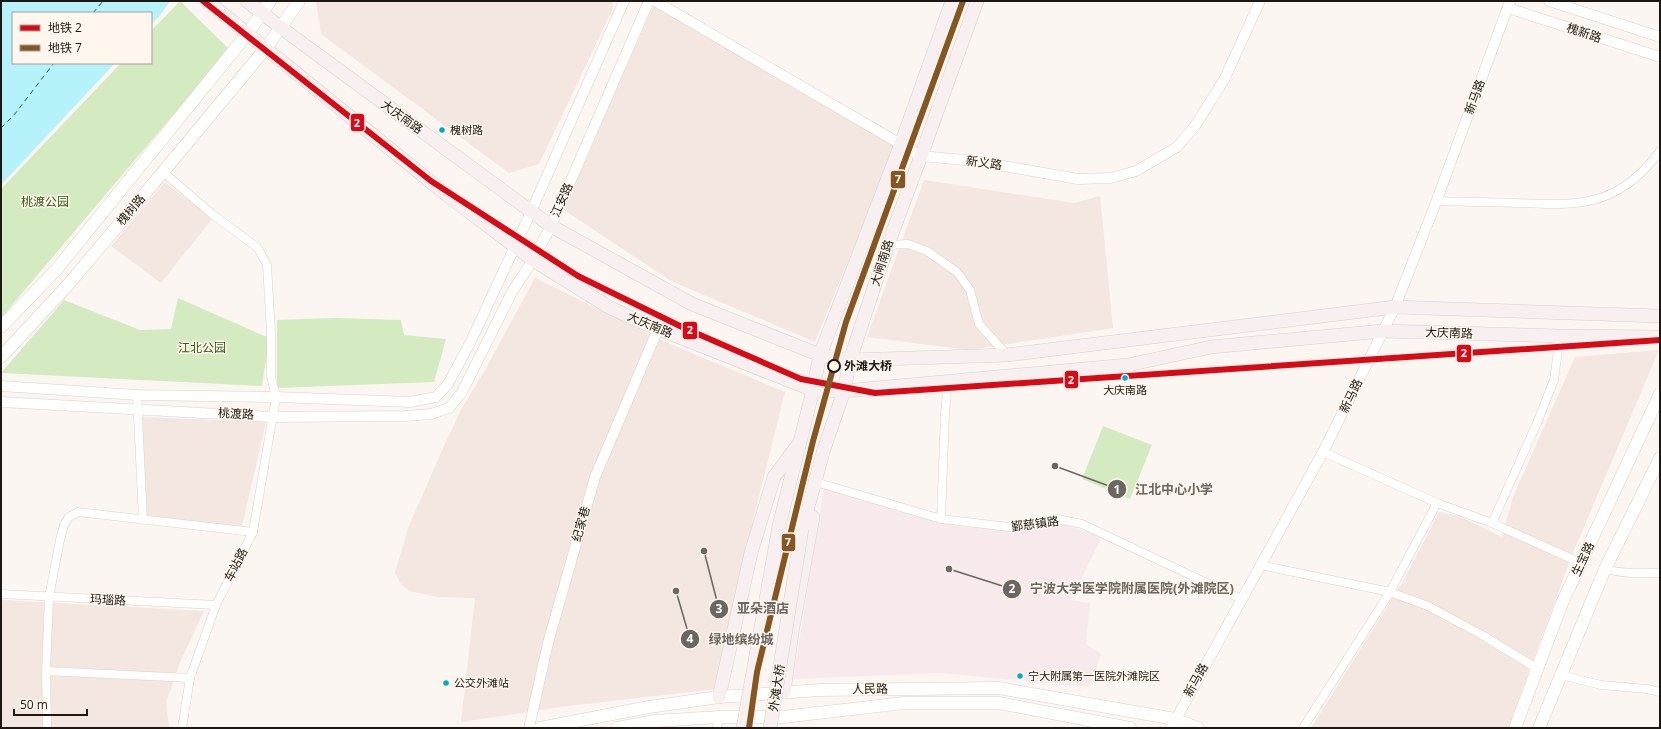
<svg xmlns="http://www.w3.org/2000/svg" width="1661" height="729" viewBox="0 0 1661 729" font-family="'Open Sans','Noto Sans SC',sans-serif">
  <rect width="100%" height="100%" fill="#fbf6f2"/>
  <!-- commercial -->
  <g fill="#f4e6e1">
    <path d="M316,1H612L613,8L539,164L509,173L321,34Z"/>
    <path d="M653,6L895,146L815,342L671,281L564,210Z"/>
    <path d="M924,180L1074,203L1100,196L1113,328L969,350L867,337Z"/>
    <path d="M165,182L212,219L161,283L111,246Z"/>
    <path d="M535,278L663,341L785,392L749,537L716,689L568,706L461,722L475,598L438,597L410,591L401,584L395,573L408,528L444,446L462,408L484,372Z"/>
    <path d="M1659,350L1572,555L1508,728H1311L1405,578L1439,512L1459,516L1502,537L1513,497L1575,357Z"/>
    <path d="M142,417L266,422L242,526L145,518Z"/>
    <path d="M1,600L204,611L181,660L166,702L169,728H1Z"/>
  </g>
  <!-- medical -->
  <path fill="#f8eaec" d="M824,487L942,523L1011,530L1057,521L1102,537L1071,600L1090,603L1086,644L1101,654L1090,687L940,673L793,679Z"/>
  <!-- green -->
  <g fill="#d4ebc1">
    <path d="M180,1L229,49L1,318V189L121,63H151V31Z"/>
    <path d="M178,298L269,338L262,386L1,373L64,300L140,330L171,329Z"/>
    <path d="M335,318L401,320L404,335L446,339L434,382L277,388V320Z"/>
    <path d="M1103,426L1152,445L1130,499L1082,479Z"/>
  </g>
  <!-- water -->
  <path fill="#b5f2fa" d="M1,1H170L161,14L151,25V13H13V63H115L1,185Z"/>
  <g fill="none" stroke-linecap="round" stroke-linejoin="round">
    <!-- ferry -->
    <g stroke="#25595f" stroke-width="1" stroke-dasharray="5 4" stroke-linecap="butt">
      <path d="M93,13L103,1"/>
      <path d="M1,128L14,115L54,63"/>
    </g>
    <defs>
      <g id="minor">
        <path d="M163,172L212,214L258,248L267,265L271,333V376L276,397L253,532L216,605L190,678L182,728"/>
        <path d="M1437,201C1463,202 1490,202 1516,203C1579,206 1619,207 1660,151"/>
        <path d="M888,245L908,244L927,251L957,272L970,290L979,324L1007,355"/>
        <path d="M137,395L143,520"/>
        <path d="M1323,452L1437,503L1492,523L1537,423L1554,380L1560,336"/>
        <path d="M819,483L941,519L1009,527L1057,519L1082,524L1241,599"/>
        <path d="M941,519L945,414L948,382"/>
        <path d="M1492,523L1581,563"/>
        <path d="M1260,565L1390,592L1428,606L1482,635L1538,669"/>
        <path d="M1605,569C1623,574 1641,573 1660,573"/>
        <path d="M1,594L216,605"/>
        <path d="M46,671L190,678"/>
        <path d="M1561,675L1601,685L1647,689L1660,692"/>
        <path d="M47,728L46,671L49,597L60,540L64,525L69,517L78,512L253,532"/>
        <path d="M717,728L719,717"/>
        <path d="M1303,728L1390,592L1437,503"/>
      </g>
      <g id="tertiary">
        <path d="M655,1L921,156L975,161L1078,179L1111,178L1136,171L1177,147L1195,126L1224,80L1260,1"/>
        <path d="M1549,1L1660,37"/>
        <path d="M1508,8L1660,57"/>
        <path d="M1,386L137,395L276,397L410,402L436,397L448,384L471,341L531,212L624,1"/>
        <path d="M1,402L273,417L405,416L431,414L449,408L462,392L512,292L533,260L551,226L649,1"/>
        <path d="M529,728L548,643L595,477L658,329"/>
        <path d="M1171,728L1323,452L1395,307L1435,205L1510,1"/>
      </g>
      <g id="secondary">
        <path d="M1,327L56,270L248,33L270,1"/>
        <path d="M1,357L67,286L163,172L266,48L299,1"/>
        <path d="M540,728L649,707L719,697L821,690L999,688L1175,719L1198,728"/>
        <path d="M617,728L655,721L719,717H783L904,703H999L1130,728"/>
        <path d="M1515,728L1562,603L1660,394"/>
        <path d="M1539,728L1605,569L1660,458"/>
      </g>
      <g id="primary">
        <path d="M207,1L447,195L533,260L607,306L636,320L813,390L844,391L1128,365L1211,347L1383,331L1560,336L1660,337"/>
        <path d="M247,1L280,27L551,226L692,304L820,355L850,360L1007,355L1395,307L1660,316"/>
        <path d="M779,526L813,390L820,355L901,144L952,1"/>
        <path d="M802,529L824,449L844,391L850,360L890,239L921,156L977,1"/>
        <path d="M784,692L792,633L813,517"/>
        <path d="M719,697L751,553L774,477L797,446"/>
      </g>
    </defs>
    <!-- minor casing -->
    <use href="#minor" stroke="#d8d3cf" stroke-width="9"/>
    <!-- tertiary casing -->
    <use href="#tertiary" stroke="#d8d3cf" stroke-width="11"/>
    <!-- secondary casing -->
    <use href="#secondary" stroke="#d8d3cf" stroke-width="13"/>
    <!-- primary casing -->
    <use href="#primary" stroke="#d5d2d0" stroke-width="14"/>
    <!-- minor -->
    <use href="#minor" stroke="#fefefd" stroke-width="8"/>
    <!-- tertiary -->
    <use href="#tertiary" stroke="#fefefd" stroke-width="10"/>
    <!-- secondary -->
    <use href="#secondary" stroke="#fefefd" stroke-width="12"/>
    <!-- primary -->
    <use href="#primary" stroke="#f8eff0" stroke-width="13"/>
    <!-- rail -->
    <path stroke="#bab8b6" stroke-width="3" stroke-dasharray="8 4" stroke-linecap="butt" d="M1284,367L1312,360"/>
    <defs>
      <g id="primary-bridge">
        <path d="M743,728L779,526"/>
        <path d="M770,728L802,529"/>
      </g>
    </defs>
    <!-- primary-bridge casing -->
    <use href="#primary-bridge" stroke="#d5d2d0" stroke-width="14" stroke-linecap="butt"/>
    <!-- primary-bridge -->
    <use href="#primary-bridge" stroke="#f8eff0" stroke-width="13"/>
    <defs>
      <path id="metro-1" d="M203,1L431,181L578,276L682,327L801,379L875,393L1660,340"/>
      <path id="metro-2" d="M749,728L757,672L813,441L846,322L963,1"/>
    </defs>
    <!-- metro-1 casing -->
    <use href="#metro-1" stroke="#fff6ee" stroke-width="9"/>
    <!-- metro-2 casing -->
    <use href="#metro-2" stroke="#fff6ee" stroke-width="9"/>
    <!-- metro-1 -->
    <use href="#metro-1" stroke="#d60b17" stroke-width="6"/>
    <!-- metro-2 -->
    <use href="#metro-2" stroke="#855622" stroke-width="6"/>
  </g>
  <!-- markers -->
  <g fill="#00a9ce" stroke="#fff6ee" stroke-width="1.5">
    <circle cx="442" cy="130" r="3.5"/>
    <circle cx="1125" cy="378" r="3.5"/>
    <circle cx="1020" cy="676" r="3.5"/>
    <circle cx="446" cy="683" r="3.5"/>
  </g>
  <circle fill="#fff6ee" stroke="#1d1813" stroke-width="2" cx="834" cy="366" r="6"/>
  <g text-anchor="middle" stroke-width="3" stroke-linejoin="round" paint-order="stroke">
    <!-- bus labels -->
    <g font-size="11" fill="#1d1813" stroke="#fff6ee" text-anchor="start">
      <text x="450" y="134">槐树路</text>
      <text x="1125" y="394" text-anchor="middle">大庆南路</text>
      <text x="1028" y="680">宁大附属第一医院外滩院区</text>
      <text x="454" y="687">公交外滩站</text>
    </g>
    <!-- street labels -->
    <g font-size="12" fill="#1d1813" stroke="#fff6ee">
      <text transform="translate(1584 33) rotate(18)" y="4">槐新路</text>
      <text transform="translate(1475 97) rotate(-70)" y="4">新马路</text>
      <text transform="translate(402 117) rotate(36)" y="4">大庆南路</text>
      <text transform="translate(984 163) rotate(8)" y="4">新义路</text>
      <text transform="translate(562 200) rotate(-66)" y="4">江安路</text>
      <text transform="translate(131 210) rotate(-50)" y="4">槐树路</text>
      <text transform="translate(882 263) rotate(-72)" y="4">大闸南路</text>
      <text transform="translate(650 325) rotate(23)" y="4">大庆南路</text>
      <text transform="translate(1449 333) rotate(2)" y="4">大庆南路</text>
      <text transform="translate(1351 396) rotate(-64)" y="4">新马路</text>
      <text transform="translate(236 414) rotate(3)" y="4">桃渡路</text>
      <text transform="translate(581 524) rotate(-74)" y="4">纪家巷</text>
      <text transform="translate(1035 524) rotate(-7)" y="4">鄞慈镇路</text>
      <text transform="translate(1583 559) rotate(-65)" y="4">生宝路</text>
      <text transform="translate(236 565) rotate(-63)" y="4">车站路</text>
      <text transform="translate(108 600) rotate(3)" y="4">玛瑙路</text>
      <text transform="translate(1196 680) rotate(-61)" y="4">新马路</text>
      <text transform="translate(777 688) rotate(-81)" y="4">外滩大桥</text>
      <text transform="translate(870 689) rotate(-1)" y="4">人民路</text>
    </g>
    <!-- park labels -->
    <g font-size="12" fill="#355d13" stroke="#fff6ee">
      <text x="45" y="206">桃渡公园</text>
      <text x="202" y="352">江北公园</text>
    </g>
    <!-- stop labels -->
    <g font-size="12" font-weight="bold" fill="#1d1813" stroke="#fff6ee" text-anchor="start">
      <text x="844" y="370">外滩大桥</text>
    </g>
  </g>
  <!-- callouts -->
  <path fill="none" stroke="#6b6661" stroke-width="1.5" d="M1055 466L1117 489M949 569L1012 589M704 551L719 609M676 591L690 639"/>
  <g fill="#6b6661" stroke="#fff6ee" stroke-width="1.5">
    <circle cx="1055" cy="466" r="4"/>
    <circle cx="949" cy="569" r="4"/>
    <circle cx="704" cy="551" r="4"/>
    <circle cx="676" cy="591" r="4"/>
    <circle cx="1117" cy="489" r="10"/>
    <circle cx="1012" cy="589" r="10"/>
    <circle cx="719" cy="609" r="10"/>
    <circle cx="690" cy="639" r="10"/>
  </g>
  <g font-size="12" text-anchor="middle" font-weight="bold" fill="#fff">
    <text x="1117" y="494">1</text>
    <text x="1012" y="593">2</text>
    <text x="719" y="613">3</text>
    <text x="690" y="643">4</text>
  </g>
  <g font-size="13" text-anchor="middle" font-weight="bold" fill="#6b6661" stroke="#fff6ee" stroke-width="3" stroke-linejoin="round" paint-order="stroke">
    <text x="1174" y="494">江北中心小学</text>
    <text x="1132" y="593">宁波大学医学院附属医院(外滩院区)</text>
    <text x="763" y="613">亚朵酒店</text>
    <text x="741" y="644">绿地缤纷城</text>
  </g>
  <g stroke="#fff6ee" stroke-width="1.5">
    <rect x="350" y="113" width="15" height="19" rx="4" fill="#d60b17"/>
    <rect x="890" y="170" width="16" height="19" rx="4" fill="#855622"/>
    <rect x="682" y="321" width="16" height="19" rx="4" fill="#d60b17"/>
    <rect x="1456" y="344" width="16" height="19" rx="4" fill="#d60b17"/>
    <rect x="1064" y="370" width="15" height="19" rx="4" fill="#d60b17"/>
    <rect x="781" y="533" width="15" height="19" rx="4" fill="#855622"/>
  </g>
  <g font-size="11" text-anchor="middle" font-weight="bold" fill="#fff">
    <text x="357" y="127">2</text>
    <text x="898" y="183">7</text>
    <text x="690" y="334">2</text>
    <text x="1464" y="357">2</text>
    <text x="1071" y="384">2</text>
    <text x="788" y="546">7</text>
  </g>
  <!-- border -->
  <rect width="1661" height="729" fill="none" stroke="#1d1813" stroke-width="4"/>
  <!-- legend -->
  <rect x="12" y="12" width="140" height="52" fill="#fff6ee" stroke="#a59d96"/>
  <rect x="20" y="25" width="20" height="6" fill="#d60b17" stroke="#a59d96"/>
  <text x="48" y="32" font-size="12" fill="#1d1813">地铁 2</text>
  <rect x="20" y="45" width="20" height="6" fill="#855622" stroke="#a59d96"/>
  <text x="48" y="52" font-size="12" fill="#1d1813">地铁 7</text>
  <!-- scale -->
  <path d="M14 709v6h73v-6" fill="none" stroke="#1d1813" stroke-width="2"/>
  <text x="20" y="709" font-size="12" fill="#1d1813" stroke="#fff6ee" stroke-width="3" paint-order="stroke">50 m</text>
</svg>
